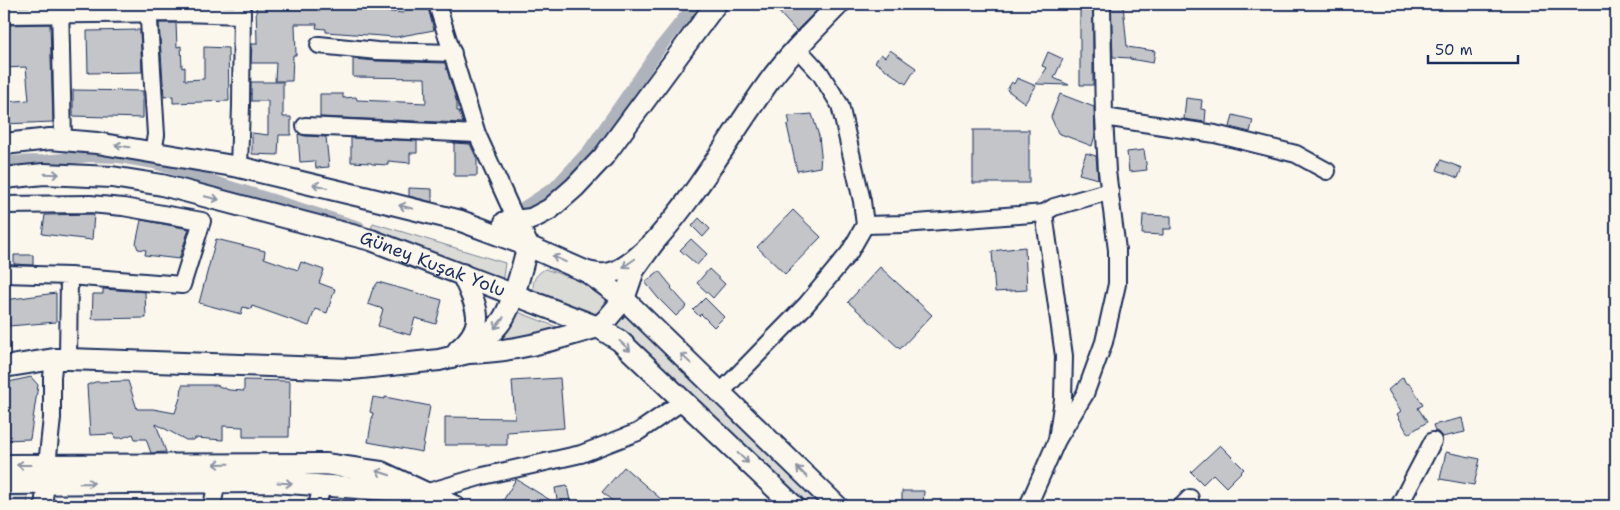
<svg xmlns="http://www.w3.org/2000/svg" width="1620" height="510" viewBox="0 0 1620 510" font-family="'Shantell Sans',sans-serif">
  <rect width="100%" height="100%" fill="#fbf7ec"/>
  <filter id="ink" filterUnits="userSpaceOnUse"><feTurbulence type="fractalNoise" baseFrequency=".02" numOctaves="2"/><feDisplacementMap in="SourceGraphic" scale="10" xChannelSelector="R" yChannelSelector="G"/><feConvolveMatrix kernelMatrix="1 2 1 2 8 2 1 2 1" color-interpolation-filters="sRGB"/></filter>
  <g filter="url(#ink)">
    <!-- green -->
    <g fill="#dadad7" stroke="#7a849a">
      <path d="M373,223L505,263L502,285L368,239Z"/>
      <path d="M545,269L599,287C608,300 607,305 597,316L535,297C531,284 533,276 545,269Z"/>
      <path d="M625,310L829,506H808L715,417L616,326Z"/>
      <path d="M518,312L562,329L488,345Z"/>
      <path d="M25,492L28,496L27,506H4V496Z"/>
    </g>
    <g fill="none" stroke-linecap="round" stroke-linejoin="round">
      <!-- canal -->
      <g stroke="#afb3bb" stroke-width="12">
        <path d="M4,162L43,161L90,156L119,157L154,163L359,227"/>
        <path d="M518,211L555,187L589,150L662,45L695,4"/>
      </g>
    </g>
    <!-- building -->
    <g fill="#c3c5c9" stroke="#1b2f5e">
      <path d="M256,4H317V6L404,13L403,4H427L434,30L396,37L326,32V29L316,28L317,24H295L296,55H293L292,81H275L276,63H251L252,44H257Z"/>
      <path d="M783,4H823L796,31L777,10Z"/>
      <path d="M1080,4L1093,5V85H1080Z"/>
      <path d="M1123,5L1127,47L1155,51L1153,63L1130,59V58L1113,57L1111,7Z"/>
      <path d="M159,23H176L177,47L181,46L182,68L185,67V80L204,79V47L228,48L229,101L173,103V96L164,97Z"/>
      <path d="M50,24L53,122L4,124V102L29,100L26,67L4,68V25Z"/>
      <path d="M140,30L142,72L88,73L87,31Z"/>
      <path d="M890,50L916,68L906,84L875,62L881,54L885,57Z"/>
      <path d="M1048,52L1063,59L1054,78L1069,85L1036,84L1047,68L1042,66Z"/>
      <path d="M353,59L377,61L445,63L457,103V111H459L463,123L320,117V94H343V98L356,97L357,100L426,103L425,78L353,77Z"/>
      <path d="M1017,78L1036,86L1025,103L1007,90L1012,82L1014,84Z"/>
      <path d="M251,82H283V117H291V135H279L278,155L252,154V133L268,135V101H251Z"/>
      <path d="M73,90L143,91V118L73,116Z"/>
      <path d="M1060,94L1094,107L1095,135L1092,146L1058,133L1051,117Z"/>
      <path d="M1186,98L1202,100L1201,109L1206,110L1205,122L1184,119Z"/>
      <path d="M812,114L819,136L821,155L820,167L797,171L787,125L790,124L788,116Z"/>
      <path d="M1233,115L1253,120L1250,132L1230,127Z"/>
      <rect x="973" y="130" width="56" height="53"/>
      <path d="M298,134L305,136L326,137L329,167L316,168L315,161L300,162Z"/>
      <path d="M351,138L417,141V153H410V163L388,161V165L372,164L371,163L351,162Z"/>
      <path d="M454,143L470,144L477,159V176H454Z"/>
      <path d="M1144,150L1147,170L1129,172L1127,152Z"/>
      <path d="M1086,153L1096,156L1098,179L1079,174Z"/>
      <path d="M1441,160L1462,168L1458,178L1437,170Z"/>
      <path d="M409,188L432,189V202L409,196Z"/>
      <path d="M793,210L821,237L785,274L757,247Z"/>
      <path d="M94,214L92,240L42,234L45,215Z"/>
      <path d="M1143,215L1171,216V229H1163V235L1142,234Z"/>
      <path d="M699,218L710,229L703,237L692,226Z"/>
      <path d="M141,220L189,229L179,259L145,255L146,250L138,249L136,244Z"/>
      <path d="M216,239L265,251L264,258L298,270L301,262L324,270L319,283L335,289L327,313L315,309L309,326L252,306L251,309L243,307L241,314L199,303Z"/>
      <path d="M691,239L707,254L697,265L680,250Z"/>
      <path d="M1025,247L1027,290L995,292L992,251Z"/>
      <path d="M14,255H33V265L14,264Z"/>
      <path d="M880,267L932,315L900,349L848,302Z"/>
      <path d="M709,269L725,284L713,298L697,283Z"/>
      <path d="M659,271L672,287L671,288L687,306L676,316L658,298L645,282Z"/>
      <path d="M378,282L442,300L436,324L415,318L410,335L378,326L383,309L368,304L372,291Z"/>
      <path d="M103,289L145,292L146,318L92,319L93,294H103Z"/>
      <path d="M56,293V322L9,326L5,300Z"/>
      <path d="M705,298L724,317L714,327L701,314L699,316L693,310Z"/>
      <path d="M31,377L38,385L30,439L4,440V383Z"/>
      <path d="M1403,377L1405,382L1411,385L1423,405L1418,408L1427,422L1408,434L1397,414L1401,411L1388,390Z"/>
      <path d="M560,378L564,428L507,432V445H445V417L515,418L512,381Z"/>
      <path d="M244,380L290,381L289,437H243V427L223,426V440L195,438L194,440H186L156,424L166,452L151,453L146,439H135L133,434L122,438H115L114,434L90,435L87,385L95,382L128,381L137,409H153L175,413L181,395L182,385H216L229,390L244,391Z"/>
      <path d="M373,397L385,399V397L430,406L422,452L368,442L373,413L370,412Z"/>
      <path d="M1462,418L1465,432L1442,437L1438,432L1435,431L1433,425Z"/>
      <path d="M1220,445L1244,469L1226,487L1213,474L1203,484L1191,472Z"/>
      <path d="M1446,452L1480,459L1474,485L1440,479Z"/>
      <path d="M624,467L669,506H618L602,492Z"/>
      <path d="M516,479L558,505L555,488L567,486L571,506H512L503,501Z"/>
      <path d="M902,491H924L923,506H902Z"/>
    </g>
    <g fill="none" stroke-linecap="round" stroke-linejoin="round">
      <defs>
        <g id="minor">
          <path d="M60,4L63,140"/>
          <path d="M148,4L156,135L153,151"/>
          <path d="M437,4L477,134L517,222"/>
          <path d="M4,15L182,13L242,15"/>
          <path d="M319,45L377,51L453,53"/>
          <path d="M1104,117L1215,134L1296,154L1327,171"/>
          <path d="M305,126L477,134"/>
          <path d="M239,167L241,106L242,4"/>
          <path d="M4,205L90,204L123,207L202,221L182,285L69,276"/>
          <path d="M865,225L904,224L1044,213L1054,207L1110,191"/>
          <path d="M4,274L69,276L68,359"/>
          <path d="M721,392L806,305L849,253L865,225L862,201L840,105L820,73L797,48"/>
          <path d="M1057,440L1085,394L1104,342L1117,284V250L1107,171L1104,117L1102,9"/>
          <path d="M47,465L52,418V377L54,359"/>
          <path d="M43,506L46,484"/>
          <path d="M212,506L217,482"/>
          <path d="M317,506L322,486"/>
          <path d="M417,506L428,492L483,476L581,454L638,432L683,401"/>
          <path d="M1028,506L1057,440L1063,399L1064,356L1044,213"/>
          <path d="M1182,506L1190,498"/>
          <path d="M1399,506L1433,441"/>
        </g>
        <g id="major">
          <path d="M4,144L50,139L97,143L239,167L368,198L461,221L528,246L587,272L624,299L837,506"/>
          <path id="s1" d="M4,178L44,174L112,177L162,185L371,240L598,327L620,341L794,506"/>
          <path d="M505,222L531,219L550,209L575,187L604,156L716,4"/>
          <path d="M517,222L528,246C521,268 516,296 504,317C496,331 480,343 468,353C513,352 555,340 598,327L606,320L624,299L634,270L655,241C641,253 626,271 606,274C600,275 593,273 587,272"/>
          <path d="M655,241C698,193 730,136 768,83C788,55 815,29 839,4"/>
          <path d="M458,350C489,324 476,306 462,274"/>
          <path d="M4,367L54,359H68L352,369L439,360L468,353"/>
          <path d="M4,465L325,464L381,472L454,506"/>
          <path d="M4,484L273,482L416,492"/>
        </g>
      </defs>
      <!-- minor casing -->
      <use href="#minor" stroke="#1b2f5e" stroke-width="20"/>
      <!-- major casing -->
      <use href="#major" stroke="#1b2f5e" stroke-width="24"/>
      <!-- minor -->
      <use href="#minor" stroke="#fbf7ec" stroke-width="16"/>
      <!-- major -->
      <use href="#major" stroke="#fbf7ec" stroke-width="20"/>
    </g>
    <!-- one-way arrows -->
    <defs><path id="oneway-shaft" d="M-6 0H5M1.5-3L5.5 0L1.5 3" fill="none" stroke-width="1.6" stroke-linecap="round" stroke-linejoin="round" transform="scale(1.25)"/></defs>
    <g stroke="#8b93a5">
      <use href="#oneway-shaft" transform="translate(122 146) rotate(-171)"/>
      <use href="#oneway-shaft" transform="translate(52 174) rotate(2)"/>
      <use href="#oneway-shaft" transform="translate(320 186) rotate(-166)"/>
      <use href="#oneway-shaft" transform="translate(212 198) rotate(14)"/>
      <use href="#oneway-shaft" transform="translate(406 207) rotate(-166)"/>
      <use href="#oneway-shaft" transform="translate(559 259) rotate(-155)"/>
      <use href="#oneway-shaft" transform="translate(629 263) rotate(145)"/>
      <use href="#oneway-shaft" transform="translate(499 323) rotate(129)"/>
      <use href="#oneway-shaft" transform="translate(625 346) rotate(43)"/>
      <use href="#oneway-shaft" transform="translate(686 359) rotate(-137)"/>
      <use href="#oneway-shaft" transform="translate(743 458) rotate(43)"/>
      <use href="#oneway-shaft" transform="translate(221 464) rotate(179)"/>
      <use href="#oneway-shaft" transform="translate(24 465) rotate(-180)"/>
      <use href="#oneway-shaft" transform="translate(802 472) rotate(-136)"/>
      <use href="#oneway-shaft" transform="translate(383 473) rotate(-162)"/>
      <use href="#oneway-shaft" transform="translate(87 483) rotate(-1)"/>
      <use href="#oneway-shaft" transform="translate(285 483) rotate(4)"/>
    </g>
  </g>
  <g text-anchor="middle" stroke-width="5" stroke-linejoin="round" paint-order="stroke">
    <!-- street labels -->
    <g font-size="18" fill="#1b2f5e" stroke="#fbf7ec">
      <text dy="6" stroke="none"><textPath href="#s1" startOffset="441">Güney Kuşak Yolu</textPath></text>
    </g>
  </g>
  <!-- margin -->
  <rect width="1620" height="510" fill="none" stroke="#fbf7ec" stroke-width="20"/>
  <rect x="10" y="10" width="1600" height="490" fill="none" stroke="#1b2f5e" stroke-width="2" filter="url(#ink)"/>
  <!-- scale -->
  <path d="M1428 55v8h90v-8" fill="none" stroke="#1b2f5e" stroke-width="2.5"/>
  <text x="1435" y="55" font-size="15" fill="#1b2f5e" stroke="#fbf7ec" stroke-width="4" paint-order="stroke">50 m</text>
</svg>
